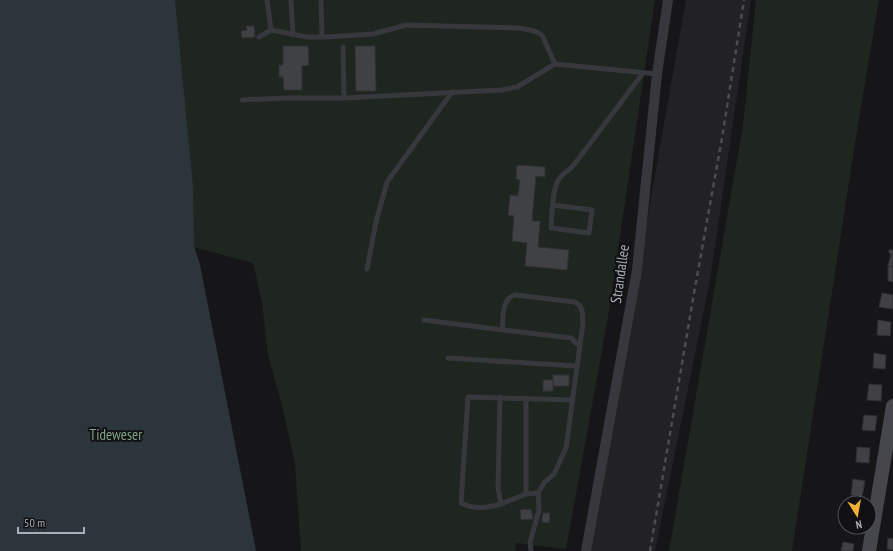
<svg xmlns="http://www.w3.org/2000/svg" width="893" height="551" viewBox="0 0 893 551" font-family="'PT Sans Narrow',sans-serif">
  <rect width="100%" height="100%" fill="#161618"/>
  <!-- built -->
  <path fill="#222225" d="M686,0H751L710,280L655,551H588Z"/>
  <!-- green -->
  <g fill="#1e261f">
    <path d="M0,0H655L608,317L566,549L515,543L516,551H301L295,464L281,401L268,356L262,302L253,263L194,247L200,265L256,551H0Z"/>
    <path d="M756,0H879L856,137L792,551H669L743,125Z"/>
  </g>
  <!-- water -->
  <path fill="#2c353c" d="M0,0H175L193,187L194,246L200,265L256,551H0Z"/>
  <!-- building -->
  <g fill="#404145" stroke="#303034">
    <path d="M246,26H254L255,37L242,38L241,31L247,30Z"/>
    <path d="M283,46H308L309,65L302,66V90H284L283,77H279V65H283Z"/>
    <path d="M355,46H375L376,91H356Z"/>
    <path d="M517,165L545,167V177L536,176L532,221H540L538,247L569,250L567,270L525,266L527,243L512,241L514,216L508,215L510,195L518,196L520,180L516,179Z"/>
    <path d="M889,250H893V267L888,266L891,254L889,253Z"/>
    <path d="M888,266L893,267V282L888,281Z"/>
    <path d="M882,293L893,295V309L879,307Z"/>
    <path d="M878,320L891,322L890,336L877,335Z"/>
    <path d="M874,353L886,355L885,369L873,368Z"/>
    <rect x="553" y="375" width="16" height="11"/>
    <rect x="543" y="380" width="10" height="11"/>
    <path d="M869,384L882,385L881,401L867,400Z"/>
    <path d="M864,415L877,416L875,431L862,430Z"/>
    <path d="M857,447L870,448L869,463L856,462Z"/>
    <path d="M853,479L865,481L862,497L851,495Z"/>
    <path d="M531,509L533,519L521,520L520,510Z"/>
    <path d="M543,513H550L549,523L542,522Z"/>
    <path d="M888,538L893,539V550L887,549Z"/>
    <path d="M843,542L854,544L853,551H841Z"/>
  </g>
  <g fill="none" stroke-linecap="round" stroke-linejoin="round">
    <!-- lane -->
    <g stroke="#37383d" stroke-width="5">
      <path d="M267,0L271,30"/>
      <path d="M291,0L293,35"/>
      <path d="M321,0L322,37"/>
      <path d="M259,37L271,30L307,37H326L373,34L406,25L519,28L534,31L542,35L555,64"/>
      <path d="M343,47L344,98"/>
      <path d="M242,100L285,98H344L502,90L517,87L555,64L657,74"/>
      <path d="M553,205L592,210L589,233L551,228C552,216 552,188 559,179C562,174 569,170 573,166L643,73"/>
      <path d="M367,269L376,222L387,182L452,92"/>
      <path d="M424,320L503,330"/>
      <path d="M448,358L576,366"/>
      <path d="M500,397L498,488L501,504L526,494L538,493"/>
      <path d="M526,398V494"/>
      <path d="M501,504C487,508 474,510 461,503L468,397L573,400"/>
      <path d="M531,551L530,542L539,510L538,493L544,483L554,474L566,448L583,323C582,315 584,306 575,302L516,295C502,296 502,319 503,330L571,338L579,346"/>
    </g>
    <!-- street -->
    <path stroke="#37383d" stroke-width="10" d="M586,551L637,270L657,74L668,0"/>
    <!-- secondary -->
    <path stroke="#45474d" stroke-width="14" d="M869,551L893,406"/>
    <!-- rail -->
    <path stroke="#4a4c52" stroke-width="2.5" stroke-dasharray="5 4" stroke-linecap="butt" d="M650,551L693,299L722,138L744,0"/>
  </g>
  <g text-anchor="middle" stroke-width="4" stroke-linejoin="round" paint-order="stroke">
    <!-- street labels -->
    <g font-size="15" fill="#a8adb8" stroke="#111113">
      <text transform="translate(620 274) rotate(-82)" y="5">Strandallee</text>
    </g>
    <!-- park labels -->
    <g font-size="15" fill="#7fa381" stroke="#111113">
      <text x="116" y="440">Tideweser</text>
    </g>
  </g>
  <!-- north arrow -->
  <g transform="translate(857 515) rotate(169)"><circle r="19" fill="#111113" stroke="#4d4f55"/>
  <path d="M0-3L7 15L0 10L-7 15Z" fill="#f2b134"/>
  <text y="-6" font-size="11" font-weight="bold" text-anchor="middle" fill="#a8adb8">N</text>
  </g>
  <!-- scale -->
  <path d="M18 527v6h66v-6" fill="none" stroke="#a8adb8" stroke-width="2"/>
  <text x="24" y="527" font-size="12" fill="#a8adb8" stroke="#111113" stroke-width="3" paint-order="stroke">50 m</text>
</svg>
